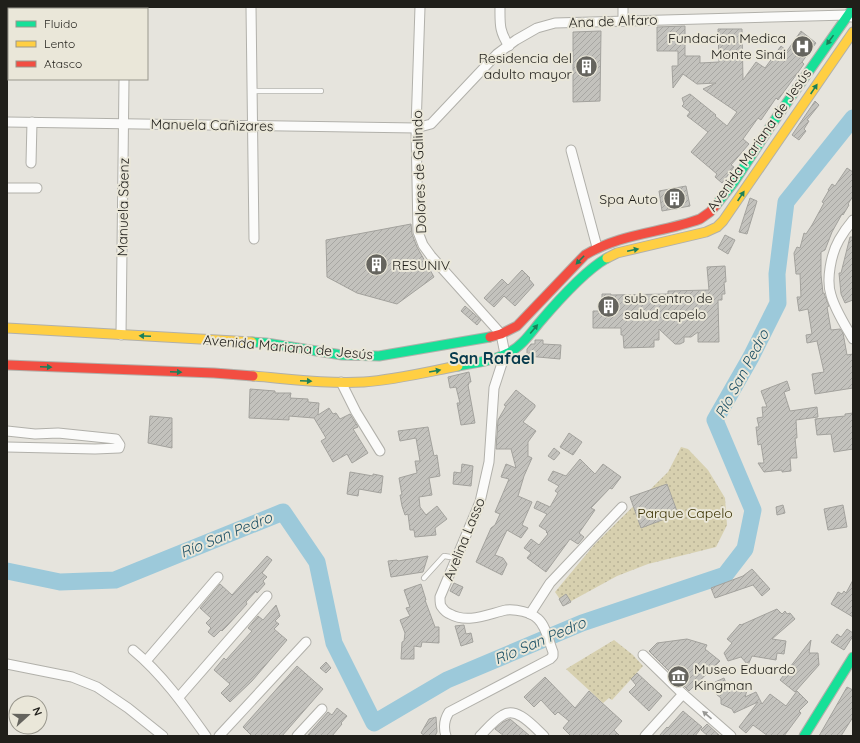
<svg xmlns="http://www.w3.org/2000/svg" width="860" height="743" viewBox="0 0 860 743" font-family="Quicksand,sans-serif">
  <defs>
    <pattern id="green-dots" width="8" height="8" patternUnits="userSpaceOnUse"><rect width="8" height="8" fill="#d7d0af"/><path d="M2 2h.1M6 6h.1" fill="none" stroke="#b8b296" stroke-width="1.8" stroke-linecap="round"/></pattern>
    <pattern id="building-hatch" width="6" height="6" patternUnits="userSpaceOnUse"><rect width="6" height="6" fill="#c3c2bd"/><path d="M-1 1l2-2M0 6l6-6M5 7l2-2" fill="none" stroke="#a7a6a2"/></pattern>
  </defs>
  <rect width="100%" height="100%" fill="#e6e4dd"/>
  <!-- green -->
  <g fill="url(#green-dots)">
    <path d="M681,447L688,449L708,470L725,498L727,525L716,547L648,564L617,576L564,605L555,592L594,545L668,472Z"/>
    <path d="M614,640L633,655L643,666L612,700L609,698L603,703L566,669Z"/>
  </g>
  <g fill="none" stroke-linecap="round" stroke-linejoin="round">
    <!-- river -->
    <path stroke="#9cc9da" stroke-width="17" d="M7,571L60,582L115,580L283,512L317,562L334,643L374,723L447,680L582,623L725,575L745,549L753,510L715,420L751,357L778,303L777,274L786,202L853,118"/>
  </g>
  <!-- building -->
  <g fill="url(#building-hatch)" stroke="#a3a29d">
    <path d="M685,26V56H700V63L719,62L718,29H742L743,80L756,62L765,68L781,46L787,51L801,31L816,43L802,62L804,64L778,100L776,98L761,120L758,118L743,139L749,144L731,165L734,167L722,183L715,177L717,174L691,152L708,132L687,116L690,112L682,106L684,104L682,98L690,94L716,115L715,116L727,126L737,112L703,89L716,83L697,84L683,74L673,88L672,66H678V51H657V27Z"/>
    <path d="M601,31L600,101L573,102V32Z"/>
    <path d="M815,101L819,105L807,120L809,121L804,129L806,131L799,140L792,135Z"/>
    <path d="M847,168L853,172V196L848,204L849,205L843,215L842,214L832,232L825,250L821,252V275L823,293H824L829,306L827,307L831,330L840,329L843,333L847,355L853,354V388L815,394L812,374L824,372L817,341L807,343L806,335L812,334L808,309L799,311L797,297H801L800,274H796L794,253L797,247L800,248L804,233L806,234L812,225L824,203L822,202L829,190H828L832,184L835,186Z"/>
    <path d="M686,186L690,206L662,211L659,191Z"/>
    <path d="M750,198L757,201L747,234L739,232Z"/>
    <path d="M411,224L412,234L417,247L434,277L397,304L357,293L327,277L326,240Z"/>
    <path d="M725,235L735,240L728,254L718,248Z"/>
    <path d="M850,237H853V300L845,303L841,294L839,273H841Z"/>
    <path d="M725,266L726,282H724L725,294H722V300H718L719,342H698V332L691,337H684V342L680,344H675L659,329V340H654V347L624,348L623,335H621V328H593V311H602V294H611V295L668,294V291L709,290L707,267Z"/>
    <path d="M522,270L530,278L529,279L534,285L515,306L504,296L494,307L484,298L502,279L508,285Z"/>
    <path d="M465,306L481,320L477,325L461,311Z"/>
    <path d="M535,340H543V344L561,345L560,359L527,356V349L531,344H535Z"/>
    <path d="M469,372L471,382H469V384L468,385L475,423L461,425L457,403H460L456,387L450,388L448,377Z"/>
    <path d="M787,381L790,390L784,392L790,411L817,407L818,417L796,420L797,438H795L797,458H790L791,471L782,472V470L764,472L758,463H764L761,444L758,445L756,427H759L757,418L763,417L762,407H767L761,391Z"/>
    <path d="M250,389L275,391V393H291L290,398L308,399V402L319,403L318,415L329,408L333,414L336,413L340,419L350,414L358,427L353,429L368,453L352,463L347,454L333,462L321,441L326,438L314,418L289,416V420L249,418Z"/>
    <path d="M516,390L535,405V407L523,422L536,431L528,442V456L532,458L524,476L518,496L532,502L522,525L528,528L521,538L507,530L495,555L503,558L507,564L502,575L476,562L491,528L495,525L500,514L495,512L509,479L501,477L506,464L516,468L511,449H496L498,420L506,406L504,405Z"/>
    <path d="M853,413V449L834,452L831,434L817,435L815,419L845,416V414Z"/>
    <path d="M150,416L172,418V448L148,443Z"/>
    <path d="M428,427L434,456L437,455L440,476L429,478L432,495L419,497L420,507L426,515L437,506L447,519L435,528L436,535L415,537L414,530H410L408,514L405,515L402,506L400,495H402L399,478L417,473L415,461H420L416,438L400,441L398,431Z"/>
    <path d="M569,433L582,442L573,455L560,447Z"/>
    <path d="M554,448L560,453L554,460L548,456Z"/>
    <path d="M580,459L595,474L603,464L621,477L612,489L610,488L591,508L595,510L579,533L584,537L578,544L570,539L546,572L527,558L531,553L524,548L531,539L539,545L548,534L546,532L547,531L539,526L547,514L534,508L537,501L550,507L558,493L555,491L559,486L548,480L553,471L566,476Z"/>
    <path d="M462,464L473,466L471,486L453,484L454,472L461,473Z"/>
    <path d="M350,472L373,476V474L383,476L381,493L359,489L358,496L347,494Z"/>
    <path d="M667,484L678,514L641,528L630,497Z"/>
    <path d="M783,505L785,513L777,515L776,507Z"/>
    <path d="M843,505L847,527L828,530L824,509Z"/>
    <path d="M267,556L272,560L262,573L267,577L263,581L265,584L257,593L256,591L246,602L247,604L227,626L222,631L221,630L214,637L208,632L211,628L206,623L211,618L200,608L220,584L232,595Z"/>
    <path d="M428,556L423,572L391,577L388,561L397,560L398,561Z"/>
    <path d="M752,569L770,589L762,596L753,585L715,598L711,588L743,576Z"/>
    <path d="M853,580V617L831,604L838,592L842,594L844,591L846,593Z"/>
    <path d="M454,583L463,587L459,596L450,591Z"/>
    <path d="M421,584L426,600H425L435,627H439V643L422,642L421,647L414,646V659H401L402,642L404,641L405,633L400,620L410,616L406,608L410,607L404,590Z"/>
    <path d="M566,594L571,602L563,606L559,599Z"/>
    <path d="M276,605L280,616L275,621L279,624L274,629L287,640L252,681L230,702L221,693L230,684L214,670L224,658L226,660L252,631L248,628L258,616L263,620Z"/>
    <path d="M777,609L782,614L785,611L787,614L790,613L795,619L772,639L786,641L784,654L777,653L776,660L752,656L748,665L741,657L728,661L724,653L732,643L727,639L740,624L741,625Z"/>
    <path d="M464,625L466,634L471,633L473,642L461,646L455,626Z"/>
    <path d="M847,629L853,633V636L844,650L831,642L837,634L841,637Z"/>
    <path d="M687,639L707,645L705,649L720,661L689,691L649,651L657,643Z"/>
    <path d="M811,640L809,653H818L819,665L795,692L780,680Z"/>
    <path d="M326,662L331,668L326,673L320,668Z"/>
    <path d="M297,666L323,689L282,736H252L243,727Z"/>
    <path d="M637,673L662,696L649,711L629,692L636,685L631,679Z"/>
    <path d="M545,677L575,708L589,691L622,721L614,730L620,736H571L563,728L569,721L558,712L555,715L541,700L534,707L524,697Z"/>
    <path d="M724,678L727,686L737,690L739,683L742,684V682L749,684L745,697L756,692L762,704L770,694L786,706L797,691L808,702L799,711L801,713L784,736H768L753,725L746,733L739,727L758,702L734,713L732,709L721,704V698L716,694L715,682Z"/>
    <path d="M847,687L853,690V717L841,736H819Z"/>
    <path d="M337,708L347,716L341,723L342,724L332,736H307L328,712L332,715Z"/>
    <path d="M683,711L702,727L695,736H659L667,727L668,728Z"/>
    <path d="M436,717L437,732L435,736H425L421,733L429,719Z"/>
    <path d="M510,719L530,736H504L495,729L503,722Z"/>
    <path d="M707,724L720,736H708L701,730Z"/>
  </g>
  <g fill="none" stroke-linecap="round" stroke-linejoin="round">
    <defs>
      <g id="lane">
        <path d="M252,91H321"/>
        <path d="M424,578L444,556L457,558"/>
      </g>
      <g id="street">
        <path d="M251,7L254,239"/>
        <path d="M420,7L416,128L418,232L423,245L431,256L501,334L505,354L494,388L489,462L480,502L440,597C440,600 440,604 441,606C443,609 447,613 450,614C468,624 488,614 506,610C516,609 531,612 538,619C546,626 549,642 553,652V656L550,659L449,712C444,720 443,727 446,736"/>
        <path d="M500,7C500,24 499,31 509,46"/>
        <path d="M623,7V21"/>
        <path d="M125,9V7"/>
        <path d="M7,122L416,128L431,124L497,54L516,40L537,28L555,23L848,15L851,17"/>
        <path d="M571,150L597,247"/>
        <path d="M31,163L32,122"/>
        <path d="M7,188H37"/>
        <path d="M853,220C848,226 843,233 839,240C831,254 826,280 831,295C835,310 845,325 853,339"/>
        <path d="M121,335L124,79"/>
        <path d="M341,382L356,412L380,451"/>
        <path d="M7,431L35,434L58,433L116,439L120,445L119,448L95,449L7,447"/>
        <path d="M530,614L550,583L622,507"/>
        <path d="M133,650C162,674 184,705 206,736"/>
        <path d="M643,655L683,694L731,736"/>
        <path d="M146,661L218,577"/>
        <path d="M7,664L72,677L97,687L128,708L163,736"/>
        <path d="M179,697L267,596"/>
        <path d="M219,736L306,642"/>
        <path d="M297,736L322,709"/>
        <path d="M480,736C487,729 494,720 503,715C517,706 534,727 544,736"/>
        <path d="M645,736L683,694"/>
      </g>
      <g id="fast">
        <path d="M716,205L734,182L772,124L853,8"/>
        <path d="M252,342L266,343L342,355L379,356L490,337"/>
        <path d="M458,366C474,363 493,361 508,353C521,347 530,334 539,323C556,303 584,271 607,258"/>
        <path d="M804,736L853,657"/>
      </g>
      <g id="slow">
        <path d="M607,258L617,253L706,232L717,227L723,221L853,32"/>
        <path d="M7,328L252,342"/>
        <path d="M253,376C290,379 327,384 364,382C395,380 427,372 458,366"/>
      </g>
      <g id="jam">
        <path d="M490,337L501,334L517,326L585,255C621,233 662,233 700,219L710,212L716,205"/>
        <path d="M7,365L214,373L253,376"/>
      </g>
    </defs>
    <!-- lane casing -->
    <use href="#lane" stroke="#b1b0aa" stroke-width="6"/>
    <!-- street casing -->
    <use href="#street" stroke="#b1b0aa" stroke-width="11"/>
    <!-- fast casing -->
    <use href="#fast" stroke="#b1b0aa" stroke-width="11"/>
    <!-- slow casing -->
    <use href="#slow" stroke="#b1b0aa" stroke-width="11"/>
    <!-- jam casing -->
    <use href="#jam" stroke="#b1b0aa" stroke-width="11"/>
    <!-- lane -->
    <use href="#lane" stroke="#fbfbfa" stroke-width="4.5"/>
    <!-- street -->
    <use href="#street" stroke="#fbfbfa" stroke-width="9"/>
    <!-- fast -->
    <use href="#fast" stroke="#16e098" stroke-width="9"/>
    <!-- slow -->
    <use href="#slow" stroke="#ffcf43" stroke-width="9"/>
    <!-- jam -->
    <use href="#jam" stroke="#f24e42" stroke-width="9"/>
  </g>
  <!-- one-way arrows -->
  <defs><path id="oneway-solid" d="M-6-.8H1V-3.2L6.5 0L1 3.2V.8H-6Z"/></defs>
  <g fill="#1b8059">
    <use href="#oneway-solid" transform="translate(830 40) rotate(126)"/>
    <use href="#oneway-solid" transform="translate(814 89) rotate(-56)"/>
    <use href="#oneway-solid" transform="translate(741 196) rotate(-56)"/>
    <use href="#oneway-solid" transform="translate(633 250) rotate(-12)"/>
    <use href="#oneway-solid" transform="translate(580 260) rotate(134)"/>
    <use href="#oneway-solid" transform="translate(534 329) rotate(-50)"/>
    <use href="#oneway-solid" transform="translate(145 336) rotate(-177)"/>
    <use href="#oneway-solid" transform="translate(46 367) rotate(2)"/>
    <use href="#oneway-solid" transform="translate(435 371) rotate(-10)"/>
    <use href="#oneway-solid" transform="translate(176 372) rotate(2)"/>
    <use href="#oneway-solid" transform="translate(306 381) rotate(3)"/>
  </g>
  <use fill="#989895" href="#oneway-solid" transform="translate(707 715) rotate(-139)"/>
  <!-- icons -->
  <defs>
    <symbol id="hospital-disc" viewBox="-11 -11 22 22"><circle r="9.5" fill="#65645e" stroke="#eae7d9"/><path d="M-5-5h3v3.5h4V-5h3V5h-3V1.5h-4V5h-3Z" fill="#fff"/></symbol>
    <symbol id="building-disc" viewBox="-11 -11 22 22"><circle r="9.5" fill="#65645e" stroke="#eae7d9"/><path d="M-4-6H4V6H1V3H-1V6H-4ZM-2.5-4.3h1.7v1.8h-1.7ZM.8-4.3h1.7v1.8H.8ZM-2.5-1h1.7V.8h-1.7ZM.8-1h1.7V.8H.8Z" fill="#fff"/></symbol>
    <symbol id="museum-disc" viewBox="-11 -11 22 22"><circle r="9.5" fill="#65645e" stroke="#eae7d9"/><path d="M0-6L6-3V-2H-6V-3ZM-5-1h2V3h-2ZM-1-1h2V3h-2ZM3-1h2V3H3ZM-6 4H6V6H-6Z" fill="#fff"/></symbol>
  </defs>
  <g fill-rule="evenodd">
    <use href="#hospital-disc" x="790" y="34" width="25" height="25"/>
    <use href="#building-disc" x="574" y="54" width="25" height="25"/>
    <use href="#building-disc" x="662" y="186" width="25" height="25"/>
    <use href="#building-disc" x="364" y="252" width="25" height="25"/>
    <use href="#building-disc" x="596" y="294" width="25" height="25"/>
    <use href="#museum-disc" x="666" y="664" width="25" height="25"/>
  </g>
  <g text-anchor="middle" stroke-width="4" stroke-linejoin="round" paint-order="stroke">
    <!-- street labels -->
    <g font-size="14" fill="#201f1a" stroke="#eae7d9">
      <text transform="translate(613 21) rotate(-2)" y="5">Ana de Alfaro</text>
      <text transform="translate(212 125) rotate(1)" y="5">Manuela Cañizares</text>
      <text transform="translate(759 140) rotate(-55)" y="5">Avenida Mariana de Jesús</text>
      <text transform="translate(419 172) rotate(-92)" y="5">Dolores de Galindo</text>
      <text transform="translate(123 207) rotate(-89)" y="5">Manuela Sàenz</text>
      <text transform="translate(288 347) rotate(5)" y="5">Avenida Mariana de Jesús</text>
      <text transform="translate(464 539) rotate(-68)" y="5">Avelina Lasso</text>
    </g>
    <!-- poi labels -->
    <g font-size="14" fill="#201f1a" stroke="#eae7d9" text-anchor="end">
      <text x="786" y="43">Fundacion Medica<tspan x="786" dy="16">Monte Sinai</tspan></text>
      <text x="572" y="63">Residencia del<tspan x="572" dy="16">adulto mayor</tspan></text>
      <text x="658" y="204">Spa Auto</text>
      <text x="392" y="270" text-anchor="start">RESUNIV</text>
      <text x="624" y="303" text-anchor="start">sub centro de<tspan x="624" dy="16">salud capelo</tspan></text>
      <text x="694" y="674" text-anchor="start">Museo Eduardo<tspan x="694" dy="16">Kingman</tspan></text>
    </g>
    <!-- park labels -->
    <g font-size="14" fill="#3b3202" stroke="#eae7d9">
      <text x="685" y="518">Parque Capelo</text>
    </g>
    <!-- water labels -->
    <g font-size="15" font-style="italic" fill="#1c5065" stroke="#eae7d9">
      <text transform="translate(742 374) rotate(-62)" y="5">Río San Pedro</text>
      <text transform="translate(226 535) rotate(-22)" y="5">Río San Pedro</text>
      <text transform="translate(540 641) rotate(-23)" y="5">Río San Pedro</text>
    </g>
    <!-- quarter labels -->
    <g font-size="16" font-weight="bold" fill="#05394c" stroke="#eae7d9">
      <text x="492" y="364">San Rafael</text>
    </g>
  </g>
  <!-- border -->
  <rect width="860" height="743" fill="none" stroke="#201f1a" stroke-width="16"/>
  <!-- legend -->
  <rect x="8" y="8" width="140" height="72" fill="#eae7d9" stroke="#99978d"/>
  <rect x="16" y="21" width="20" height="6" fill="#16e098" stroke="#99978d"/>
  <text x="44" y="28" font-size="12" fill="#201f1a">Fluido</text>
  <rect x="16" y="41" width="20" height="6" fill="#ffcf43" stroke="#99978d"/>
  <text x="44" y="48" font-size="12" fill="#201f1a">Lento</text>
  <rect x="16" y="61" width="20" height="6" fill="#f24e42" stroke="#99978d"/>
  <text x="44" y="68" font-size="12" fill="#201f1a">Atasco</text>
  <!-- north arrow -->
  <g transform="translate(28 715) rotate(69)"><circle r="19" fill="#eae7d9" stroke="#99978d"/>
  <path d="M0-3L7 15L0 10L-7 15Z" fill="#65645e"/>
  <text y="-6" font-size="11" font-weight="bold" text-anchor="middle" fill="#201f1a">N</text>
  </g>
</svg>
